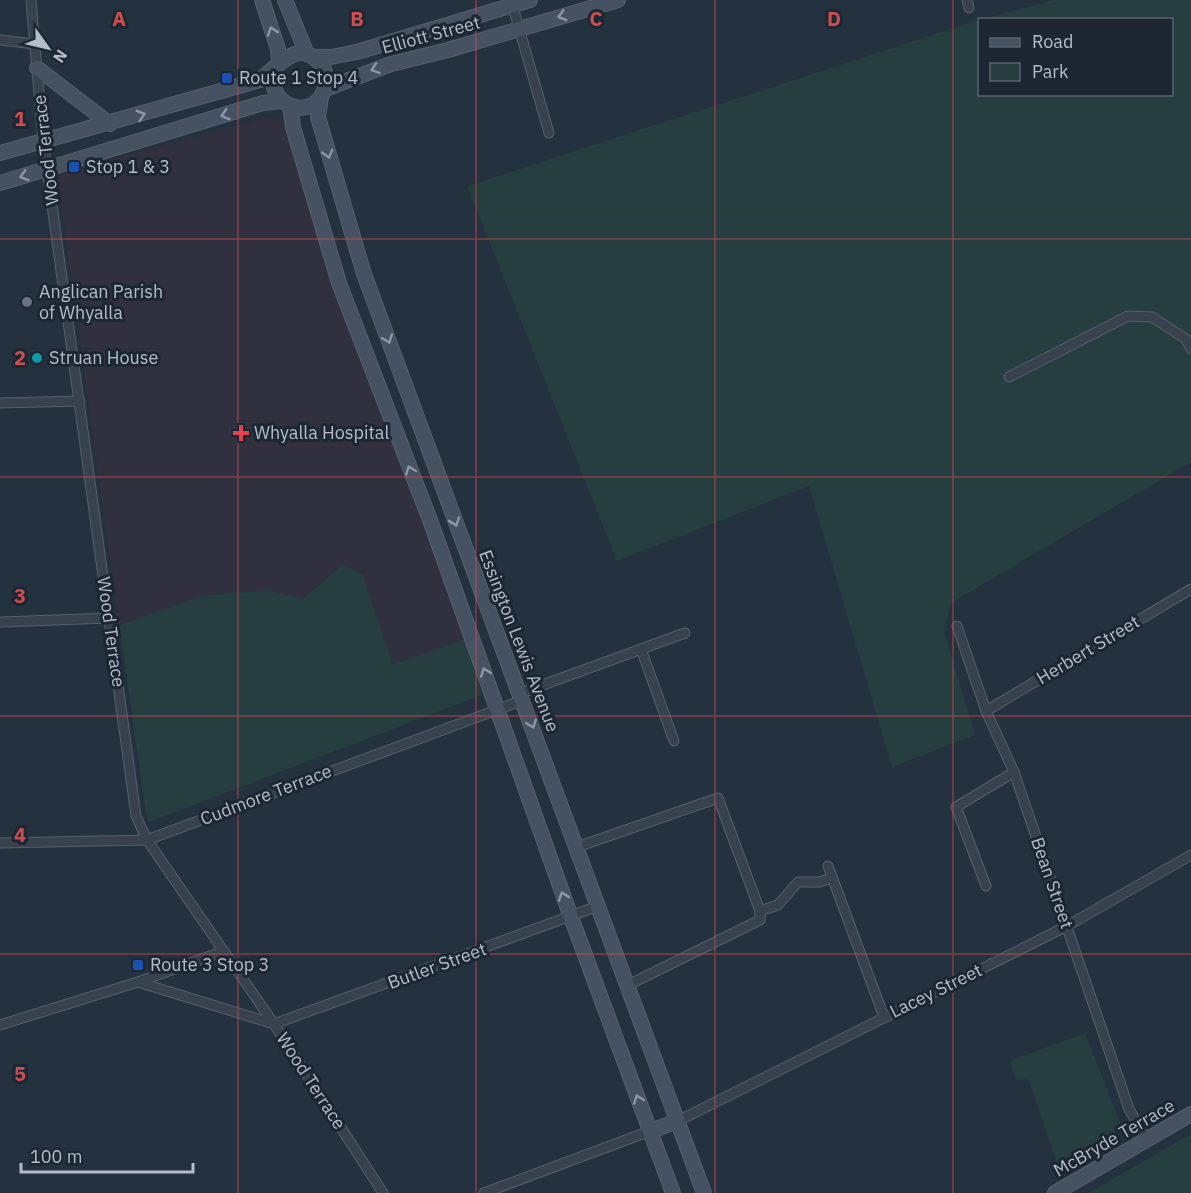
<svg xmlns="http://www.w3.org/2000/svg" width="1191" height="1193" viewBox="0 0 1191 1193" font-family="'IBM Plex Sans',sans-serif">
  <rect width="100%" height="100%" fill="#24313e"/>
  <!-- medical -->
  <path fill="#31303f" d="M263,118L282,121L289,129L341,301L466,639L393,664L363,575L343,565L303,599L269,590L201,596L119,625L57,174Z"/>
  <!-- green -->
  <g fill="#263e3f">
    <path d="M1053,0H1191V462L951,603L944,632L975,735L892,767L809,486L617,561L467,186L979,20L980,94H1172V20L983,19Z"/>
    <path d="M343,564L363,575L393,664L466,639L482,695L149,822L146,813L119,625L201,596L269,590L303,599Z"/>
    <path d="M1085,1033L1123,1130L1059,1169L1028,1078L1016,1079L1010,1061Z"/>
    <path d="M1191,1134V1193H1088Z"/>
  </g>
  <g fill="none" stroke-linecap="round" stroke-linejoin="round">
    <defs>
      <g id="street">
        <path d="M31,0L43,140L136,816L147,840L274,1024L383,1193"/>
        <path d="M511,0L549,133"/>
        <path d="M967,0L969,8"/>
        <path d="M0,40L35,44"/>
        <path d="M1009,377L1128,316L1152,317L1186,339L1191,349"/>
        <path d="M0,403L80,401"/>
        <path d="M0,622L110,618"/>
        <path d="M957,626L986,711L1014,772L1129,1109L1147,1140"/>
        <path d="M641,649L674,741"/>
        <path d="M521,693L685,633"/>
        <path d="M986,711L1191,589"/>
        <path d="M0,843L147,840L523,700"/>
        <path d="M577,847L718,798L760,911V920L628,985"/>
        <path d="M828,866L884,1017"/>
        <path d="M986,886L956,807L1014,772"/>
        <path d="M760,911L778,905L798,882H819L832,878"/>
        <path d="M138,982L274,1024L598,906"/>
        <path d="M0,1025L138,982L224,951"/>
        <path d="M678,1121L1067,926L1191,855"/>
        <path d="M484,1193L650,1131"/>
      </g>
      <g id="secondary">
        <path d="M262,0L278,49L279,62"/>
        <path d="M285,0L307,54"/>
        <path d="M313,57H331L357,52L530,0"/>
        <path d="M37,68L110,124"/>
        <path d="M325,89L391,64L448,50L618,0"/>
        <path d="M321,97L318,117L364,274L704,1193"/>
        <path d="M290,106L293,127L339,283L430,520L571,917L673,1193"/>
        <path d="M0,153L260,80C277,68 296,39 318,61C325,68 328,78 325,87C317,122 265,110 274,70"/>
        <path d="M0,183L263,103L282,101"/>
        <path d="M650,1131L678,1121"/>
        <path d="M1055,1193L1191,1114"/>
      </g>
    </defs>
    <!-- street casing -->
    <use href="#street" stroke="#56606c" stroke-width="11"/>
    <!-- secondary casing -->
    <use href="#secondary" stroke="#56606c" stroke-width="16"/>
    <!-- street -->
    <use href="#street" stroke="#38424e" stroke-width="9"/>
    <!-- secondary -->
    <use href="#secondary" stroke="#465261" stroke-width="14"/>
  </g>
  <!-- one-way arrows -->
  <defs><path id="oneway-chevron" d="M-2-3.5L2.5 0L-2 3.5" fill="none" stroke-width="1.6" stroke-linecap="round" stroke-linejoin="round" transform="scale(1.5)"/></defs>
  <g stroke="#8e98a5">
    <use href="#oneway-chevron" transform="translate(562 16) rotate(164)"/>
    <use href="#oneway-chevron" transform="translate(272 31) rotate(-109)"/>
    <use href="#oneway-chevron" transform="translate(375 69) rotate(161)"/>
    <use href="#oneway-chevron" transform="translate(141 115) rotate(-17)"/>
    <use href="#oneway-chevron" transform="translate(225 115) rotate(162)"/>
    <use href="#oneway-chevron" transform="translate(328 154) rotate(74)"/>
    <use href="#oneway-chevron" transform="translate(24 176) rotate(163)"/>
    <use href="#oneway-chevron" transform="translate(388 339) rotate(70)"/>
    <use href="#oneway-chevron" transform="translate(410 470) rotate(-111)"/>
    <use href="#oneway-chevron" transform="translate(455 522) rotate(71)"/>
    <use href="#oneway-chevron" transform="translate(485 672) rotate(-110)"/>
    <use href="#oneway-chevron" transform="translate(532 724) rotate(70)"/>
    <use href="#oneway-chevron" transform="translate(563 896) rotate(-109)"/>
    <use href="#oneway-chevron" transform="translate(638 1099) rotate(-110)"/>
  </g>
  <!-- grid -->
  <path fill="none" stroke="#ce4d50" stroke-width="1.5" stroke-opacity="0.55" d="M238,0V1193M476,0V1193M715,0V1193M953,0V1193M0,239H1191M0,477H1191M0,716H1191M0,954H1191"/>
  <!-- markers -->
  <g fill="#1a4fb4" stroke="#1d2733" stroke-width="2">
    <rect x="221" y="72" width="12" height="12" rx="3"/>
    <rect x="68" y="161" width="12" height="12" rx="3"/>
    <rect x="132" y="959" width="12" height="12" rx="3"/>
  </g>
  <circle fill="#6b7280" stroke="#1d2733" stroke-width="2" cx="27" cy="302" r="6"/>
  <circle fill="#0f9aa8" stroke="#1d2733" stroke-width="2" cx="37" cy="358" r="6"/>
  <path fill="#e0444e" stroke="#1d2733" stroke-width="2" d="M238 424h6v6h6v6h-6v6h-6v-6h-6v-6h6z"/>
  <g text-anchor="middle" stroke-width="6" stroke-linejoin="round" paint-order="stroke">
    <!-- street labels -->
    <g font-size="18" fill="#b4bdc9" stroke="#1d2733">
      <text transform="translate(431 35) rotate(-15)" y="6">Elliott Street</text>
      <text transform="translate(46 150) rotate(-97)" y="6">Wood Terrace</text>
      <text transform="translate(111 632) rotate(82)" y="6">Wood Terrace</text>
      <text transform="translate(519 641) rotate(69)" y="6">Essington Lewis Avenue</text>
      <text transform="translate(1088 650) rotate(-31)" y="6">Herbert Street</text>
      <text transform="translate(266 795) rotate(-21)" y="6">Cudmore Terrace</text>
      <text transform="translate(1052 883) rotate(71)" y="6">Bean Street</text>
      <text transform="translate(437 966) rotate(-20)" y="6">Butler Street</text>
      <text transform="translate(936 991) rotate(-26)" y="6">Lacey Street</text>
      <text transform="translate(311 1081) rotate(57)" y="6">Wood Terrace</text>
      <text transform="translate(1114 1138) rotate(-30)" y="6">McBryde Terrace</text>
    </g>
    <!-- poi labels -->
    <g font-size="18" fill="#b4bdc9" stroke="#1d2733" text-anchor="start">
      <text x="239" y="84">Route 1 Stop 4</text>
      <text x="86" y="173">Stop 1 &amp; 3</text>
      <text x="39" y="298">Anglican Parish<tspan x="39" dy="21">of Whyalla</tspan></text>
      <text x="49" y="364">Struan House</text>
      <text x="254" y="439">Whyalla Hospital</text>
      <text x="150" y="971">Route 3 Stop 3</text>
    </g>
  </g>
  <g font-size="20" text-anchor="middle" font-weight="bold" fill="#ce4d50" stroke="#1d2733" stroke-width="6" stroke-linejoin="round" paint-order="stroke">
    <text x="119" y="26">A</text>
    <text x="357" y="26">B</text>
    <text x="596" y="26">C</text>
    <text x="834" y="26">D</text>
    <text x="20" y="126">1</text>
    <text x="20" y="365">2</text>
    <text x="20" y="603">3</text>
    <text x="20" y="842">4</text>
    <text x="20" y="1081">5</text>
  </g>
  <!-- legend -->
  <rect x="978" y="18" width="195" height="78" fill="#1d2733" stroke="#59636f" stroke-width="1.5"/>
  <rect x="990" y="38" width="30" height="9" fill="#465261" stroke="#59636f" stroke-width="1.5"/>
  <text x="1032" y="48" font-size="18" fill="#b4bdc9">Road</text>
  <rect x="990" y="63" width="30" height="18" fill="#263e3f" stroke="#59636f" stroke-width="1.5"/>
  <text x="1032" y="78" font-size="18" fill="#b4bdc9">Park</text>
  <!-- north arrow -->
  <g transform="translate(48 48) rotate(124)" stroke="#1d2733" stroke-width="4.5" paint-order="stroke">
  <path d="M0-4.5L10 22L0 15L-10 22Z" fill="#b4bdc9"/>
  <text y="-9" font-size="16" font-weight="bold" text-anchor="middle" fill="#b4bdc9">N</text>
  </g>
  <!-- scale -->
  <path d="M21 1163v9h172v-9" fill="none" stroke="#b4bdc9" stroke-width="3"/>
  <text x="30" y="1163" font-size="18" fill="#b4bdc9" stroke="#1d2733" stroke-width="4.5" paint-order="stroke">100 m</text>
</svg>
